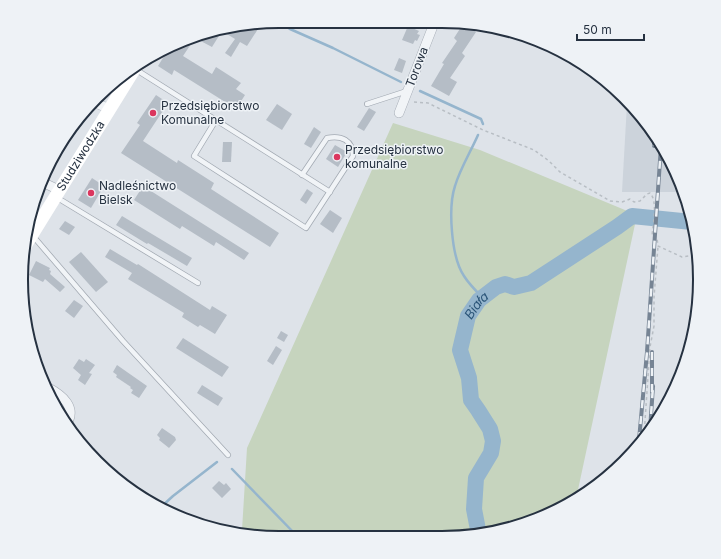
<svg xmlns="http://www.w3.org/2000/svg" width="721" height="559" viewBox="0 0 721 559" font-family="Inter,sans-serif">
  <rect width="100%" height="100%" fill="#dee3e9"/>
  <!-- built -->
  <path fill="#ccd3db" d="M627,104L657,136L680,192H622Z"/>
  <!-- green -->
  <path fill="#c6d4be" d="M393,123L480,150L637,215L576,499L525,524L475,536H246L238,534L242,530L247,448Z"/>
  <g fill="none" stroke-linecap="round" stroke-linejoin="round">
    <!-- stream -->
    <g stroke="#95b5cd" stroke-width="2.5">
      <path d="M277,21L290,29L333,48L401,82"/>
      <path d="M420,91L481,119L483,124"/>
      <path d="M478,135C471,151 460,169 455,186C448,207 451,257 464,276C469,284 476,291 482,297"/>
      <path d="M232,469L297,536"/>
      <path d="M161,507L173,496L217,462"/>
    </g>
    <!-- river -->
    <path stroke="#95b5cd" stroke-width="16" id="s1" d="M479,535L474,509L476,478L491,453L493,441L490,429L478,410L471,400L469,378L460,350L468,316L479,300L496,287L505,284L514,287L531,283L617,227L632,216L692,222"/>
  </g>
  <!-- building -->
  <g fill="#b5bdc6">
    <path d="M463,24L476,32L462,53L465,56L450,78L457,82L449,96L431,86L444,64L442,63L457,41L454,38Z"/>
    <path d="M252,25L258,29L247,46L240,42L231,57L225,53L235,39L222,31L212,47L195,38L183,56L212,74L216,67L241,83L236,89L245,95L238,106L232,102L230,105L174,70L172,75L158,66L169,48L212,30Z"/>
    <path d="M408,26L419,31L417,34L420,35L417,41L415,40L413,44L402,40Z"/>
    <path d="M399,58L406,61L402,73L394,70Z"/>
    <path d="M156,95L168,103L143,141L177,163L178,160L214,183L211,189L279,233L270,247L121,153L140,125L137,123Z"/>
    <path d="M277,104L292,114L282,130L266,120Z"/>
    <path d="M369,108L376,112L364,131L357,127Z"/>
    <path d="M314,127L321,132L311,148L304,144Z"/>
    <path d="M70,131L74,134L51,172L48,170L56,150Z"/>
    <path d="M223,142H232L231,162H222Z"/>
    <path d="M335,145L347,152L338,167L326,159Z"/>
    <path d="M92,178L104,186L91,208L78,200Z"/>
    <path d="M143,186L249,253L244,260L216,242L214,246L182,226L180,229L134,200Z"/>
    <path d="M307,189L313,193L306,204L300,200Z"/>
    <path d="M330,210L342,218L333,233L320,224Z"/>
    <path d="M122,216L192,258L187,266L148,243L147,244L116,225Z"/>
    <path d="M65,221L75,227L69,235L59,229Z"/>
    <path d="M110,249L137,265L138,264L210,310L212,306L227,315L215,334L200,325L198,327L182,317L184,313L128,279L132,273L105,257Z"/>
    <path d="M81,252L108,282L96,292L69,262Z"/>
    <path d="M36,261L50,268L49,270L51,271L50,274L65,287L60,292L45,279L43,282L29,275Z"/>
    <path d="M74,300L83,306L74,318L65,311Z"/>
    <path d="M281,331L288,335L284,342L277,338Z"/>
    <path d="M183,338L229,367L222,377L176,348Z"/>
    <path d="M276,346L282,350L273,365L267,361Z"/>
    <path d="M79,359L84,362L86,359L95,365L89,373L92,374L85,385L78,380L81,375L73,368Z"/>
    <path d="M117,365L147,386L139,398L131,393L133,390L130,388L131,387L116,377L117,375L113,372Z"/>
    <path d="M202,385L223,398L218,406L197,393Z"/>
    <path d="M162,428L175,437L176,440L169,448L159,440L160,438L157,435Z"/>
    <path d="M219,481L224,485L226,483L231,489L222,498L212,488Z"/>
  </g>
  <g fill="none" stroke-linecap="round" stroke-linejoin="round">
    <defs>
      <g id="lane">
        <path d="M135,69L330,192"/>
        <path d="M367,104L407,91"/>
        <path d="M216,120L194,156L306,228L353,156C353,140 341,135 327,138L302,175"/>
        <path d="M56,197L198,283"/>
        <path d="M33,236L123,341L228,455"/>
      </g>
      <g id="street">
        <path d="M93,102L110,109"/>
        <path d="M399,113L435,21"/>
        <path d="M42,182L59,190"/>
        <path d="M47,387C62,395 78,407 66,425"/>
      </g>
    </defs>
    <!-- lane casing -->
    <use href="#lane" stroke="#a3aab3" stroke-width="6"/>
    <!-- street casing -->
    <use href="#street" stroke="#a3aab3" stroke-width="10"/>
    <!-- path -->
    <g stroke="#b8bec4" stroke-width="1.5" stroke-dasharray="3 3" stroke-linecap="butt">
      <path d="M414,102L428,103L483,130L534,150L549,161L560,172L610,201L622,202L630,199L634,202L640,201L647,194L650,193C658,201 653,225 652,236L657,238L658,246L682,257L695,255"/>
      <path d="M644,436L650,347L654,326V297L658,246"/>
    </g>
    <!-- lane -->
    <use href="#lane" stroke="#f1f4f7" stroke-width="4.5"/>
    <!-- street -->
    <use href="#street" stroke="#f1f4f7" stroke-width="9"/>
    <!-- secondary -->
    <path stroke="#fff" stroke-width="13" id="s2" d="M25,246L137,65"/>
    <defs>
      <g id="rail">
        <path d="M654,146L655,134"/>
        <path d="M652,352V392"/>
        <path d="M650,430L653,386"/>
        <path d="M639,440L647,352L661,146"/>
      </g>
    </defs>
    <!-- rail casing -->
    <use href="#rail" stroke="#768494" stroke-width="4"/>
    <!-- rail -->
    <use href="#rail" stroke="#eef2f6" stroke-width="2.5" stroke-dasharray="8" stroke-linecap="butt"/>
  </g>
  <!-- markers -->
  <g fill="#db365e" stroke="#eef2f6" stroke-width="1.5">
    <circle cx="153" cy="113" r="4"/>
    <circle cx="337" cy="157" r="4"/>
    <circle cx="91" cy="193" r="4"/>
  </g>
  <g text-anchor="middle" stroke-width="3" stroke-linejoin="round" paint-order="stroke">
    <!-- street labels -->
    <g font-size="12" fill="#263241" stroke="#eef2f6">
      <text transform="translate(417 67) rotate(-69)" y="4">Torowa</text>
      <text dy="4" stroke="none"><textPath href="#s2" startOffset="106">Studziwodzka</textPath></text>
    </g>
    <!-- poi labels -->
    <g font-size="12" fill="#263241" stroke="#eef2f6" text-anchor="start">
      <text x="161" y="110">Przedsiębiorstwo<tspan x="161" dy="14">Komunalne</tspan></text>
      <text x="345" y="154">Przedsiębiorstwo<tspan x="345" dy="14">komunalne</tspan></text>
      <text x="99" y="190">Nadleśnictwo<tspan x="99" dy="14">Bielsk</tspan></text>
    </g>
    <!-- water labels -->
    <g font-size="13" font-style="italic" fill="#2c5679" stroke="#eef2f6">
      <text dy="5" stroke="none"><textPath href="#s1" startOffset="246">Biała</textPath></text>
    </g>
  </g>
  <!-- crop -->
  <path d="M0 0H721V559H0ZM279 28H442A251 251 0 0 1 693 279V280A251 251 0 0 1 442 531H279A251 251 0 0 1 28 280V279A251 251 0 0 1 279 28Z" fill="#eef2f6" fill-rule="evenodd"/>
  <path fill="none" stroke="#263241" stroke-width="2" d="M279 28H442A251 251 0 0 1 693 279V280A251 251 0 0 1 442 531H279A251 251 0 0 1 28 280V279A251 251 0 0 1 279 28Z"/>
  <!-- scale -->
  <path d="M577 34v6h67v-6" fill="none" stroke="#263241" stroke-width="2"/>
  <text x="583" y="34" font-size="12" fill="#263241" stroke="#eef2f6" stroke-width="3" paint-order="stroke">50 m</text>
</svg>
